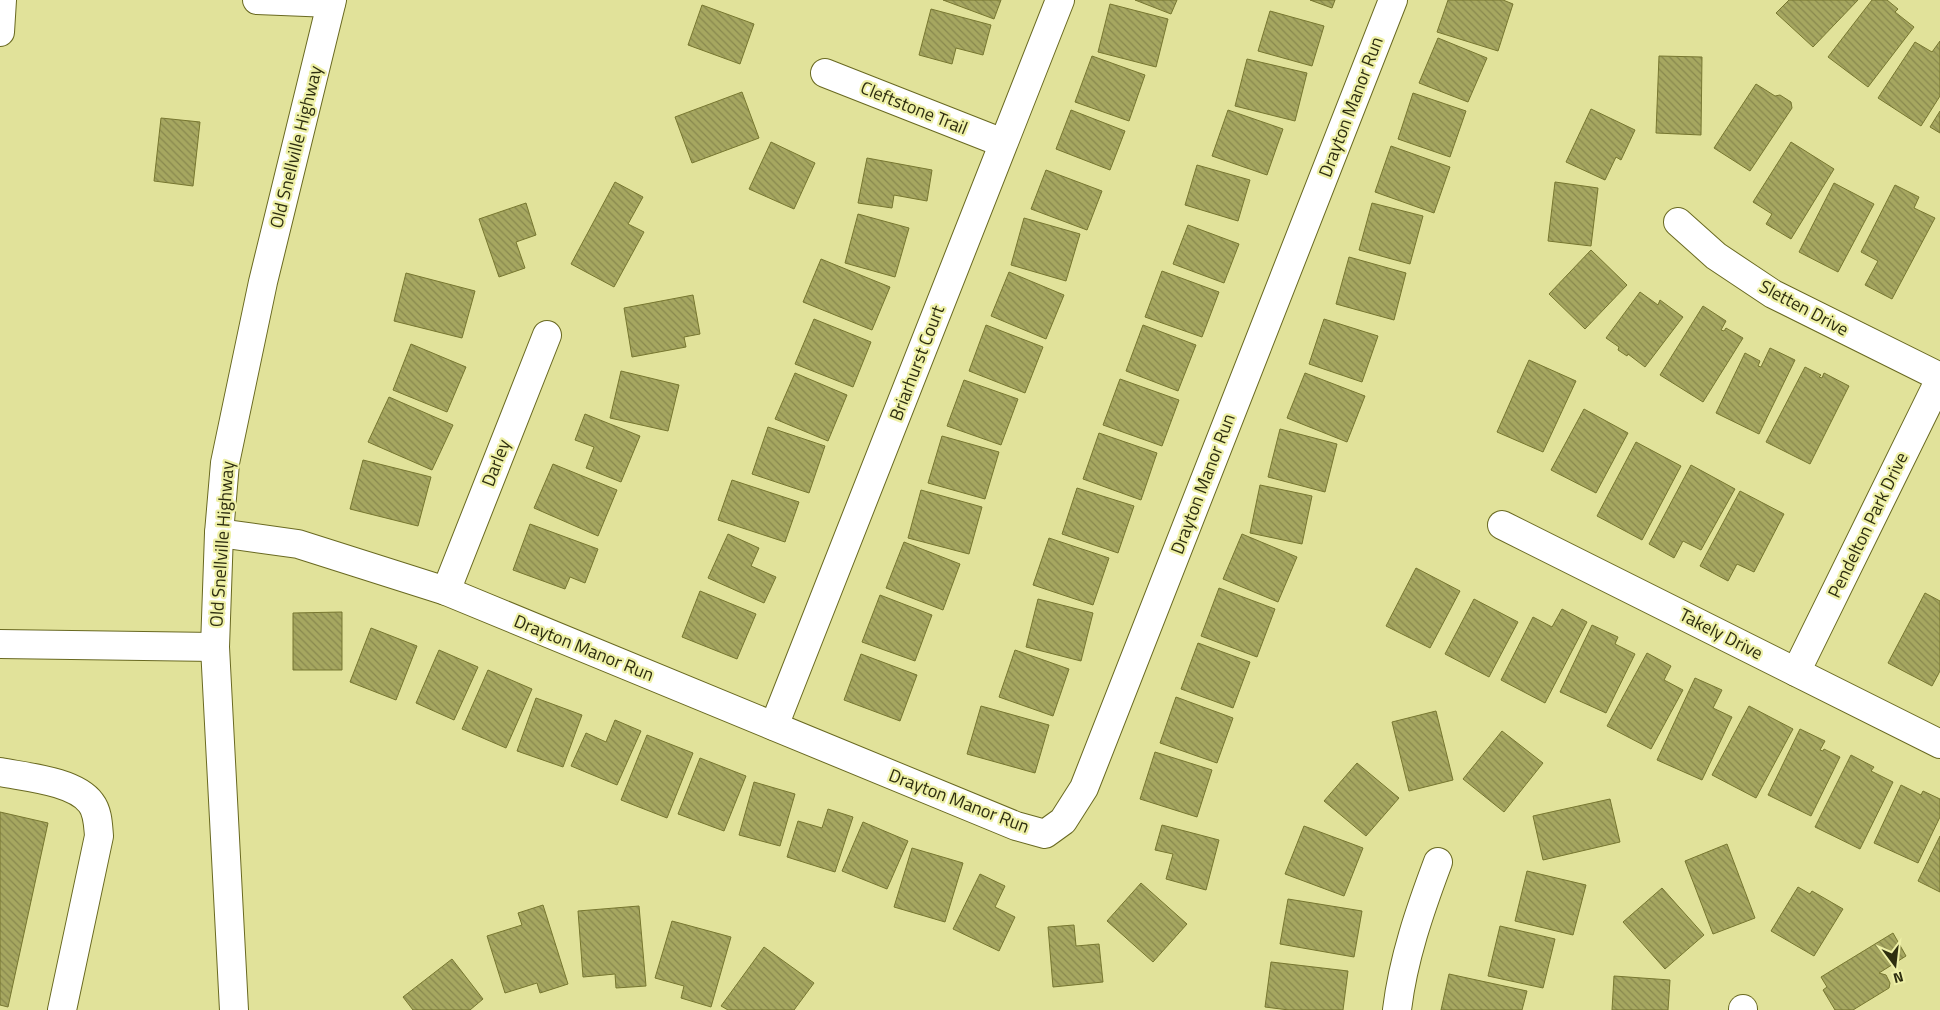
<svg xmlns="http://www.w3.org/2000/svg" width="1940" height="1010" viewBox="0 0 1940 1010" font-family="'Titillium Web',sans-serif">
  <defs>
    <pattern id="building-back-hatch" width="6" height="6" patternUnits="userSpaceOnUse" patternTransform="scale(1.25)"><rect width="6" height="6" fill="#a6a760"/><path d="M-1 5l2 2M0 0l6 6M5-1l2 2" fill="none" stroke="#88884e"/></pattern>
  </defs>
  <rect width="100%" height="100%" fill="#e1e29a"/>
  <!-- building -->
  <g fill="url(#building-back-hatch)" stroke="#777730">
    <path d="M943,0H1001L994,19Z"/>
    <path d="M1135,0H1177L1171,14Z"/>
    <path d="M1310,0H1335L1332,8Z"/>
    <path d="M1448,0H1503L1513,4L1498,51L1437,32Z"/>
    <path d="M1789,0H1858L1813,47L1776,13Z"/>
    <path d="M1872,0H1887L1898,9L1895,12L1914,27L1868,87L1828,57Z"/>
    <path d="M1110,4L1168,19L1156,67L1098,52Z"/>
    <path d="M702,5L754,24L740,64L688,45Z"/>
    <path d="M931,9L991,25L983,55L956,48L952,64L919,55Z"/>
    <path d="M1270,11L1324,26L1312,66L1258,51Z"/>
    <path d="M1438,38L1487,58L1468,102L1419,83Z"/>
    <path d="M1940,41V96L1921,126L1878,98L1915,42L1932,52Z"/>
    <path d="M1092,56L1145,75L1129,121L1075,102Z"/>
    <path d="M1659,56L1702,57L1701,135L1656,133Z"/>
    <path d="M1247,59L1307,73L1295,121L1235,106Z"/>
    <path d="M1756,84L1775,96L1780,95L1791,102L1792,108L1750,171L1714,148Z"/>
    <path d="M742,92L759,138L692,163L675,117Z"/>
    <path d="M1413,93L1466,111L1450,157L1398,139Z"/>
    <path d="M1591,109L1635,130L1621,160L1616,157L1605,180L1566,162Z"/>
    <path d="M1071,110L1125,131L1110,170L1056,149Z"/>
    <path d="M1228,110L1283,129L1267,175L1212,156Z"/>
    <path d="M1940,111V133L1930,127Z"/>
    <path d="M161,118L200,122L193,186L154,181Z"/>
    <path d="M771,142L815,163L794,209L749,189Z"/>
    <path d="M1791,142L1834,169L1791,239L1766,224L1772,214L1753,202Z"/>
    <path d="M1391,146L1450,167L1434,213L1375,192Z"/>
    <path d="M867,158L932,170L927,201L894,195L892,208L858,203Z"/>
    <path d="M1197,165L1250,180L1238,221L1185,205Z"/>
    <path d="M1046,170L1102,191L1087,230L1031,209Z"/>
    <path d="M615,182L643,197L628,224L644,232L614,287L571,264Z"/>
    <path d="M1555,182L1598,188L1591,246L1548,241Z"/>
    <path d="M1834,183L1874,204L1838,272L1799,252Z"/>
    <path d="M1895,185L1919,197L1914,208L1935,218L1892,299L1865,285L1878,261L1861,252Z"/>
    <path d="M526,203L536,235L516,242L525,268L499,277L479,219Z"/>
    <path d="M1372,203L1423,216L1410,264L1359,250Z"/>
    <path d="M858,214L909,228L895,277L845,263Z"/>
    <path d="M1024,218L1080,234L1066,281L1011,265Z"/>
    <path d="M1188,225L1239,244L1224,283L1173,264Z"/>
    <path d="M1591,250L1627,285L1585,329L1549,294Z"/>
    <path d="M1349,257L1406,273L1394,320L1336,304Z"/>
    <path d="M821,259L890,287L872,330L803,302Z"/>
    <path d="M1162,271L1219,292L1202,337L1145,317Z"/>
    <path d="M1009,272L1064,295L1046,339L991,316Z"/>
    <path d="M406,273L475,291L462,338L394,321Z"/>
    <path d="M1640,292L1658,305L1660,300L1683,317L1645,367L1628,354L1627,356L1618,350L1619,347L1606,338Z"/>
    <path d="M693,295L700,334L684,337L686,347L632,357L624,308Z"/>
    <path d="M1703,306L1726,321L1721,330L1724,331L1726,328L1743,338L1703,402L1660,375Z"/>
    <path d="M814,319L871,342L853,387L795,364Z"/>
    <path d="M1324,319L1378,336L1362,382L1309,364Z"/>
    <path d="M986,325L1043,347L1025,393L969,371Z"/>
    <path d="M1143,325L1196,345L1178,391L1126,371Z"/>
    <path d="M411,344L466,367L447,412L393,390Z"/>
    <path d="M1770,348L1795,360L1759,434L1716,413L1745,353L1760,361L1758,366L1761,367Z"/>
    <path d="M1529,360L1576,381L1543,452L1497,432Z"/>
    <path d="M1805,367L1821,375L1819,377L1822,378L1824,373L1849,386L1810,464L1766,442Z"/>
    <path d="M621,371L679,385L668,431L610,418Z"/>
    <path d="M795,373L847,395L828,441L775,419Z"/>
    <path d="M1305,373L1365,396L1347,442L1287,418Z"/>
    <path d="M1120,379L1179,400L1162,446L1103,425Z"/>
    <path d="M964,380L1018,399L1001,445L947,426Z"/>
    <path d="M389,397L453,425L432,470L368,442Z"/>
    <path d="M1584,409L1628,433L1596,493L1551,470Z"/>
    <path d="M585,414L640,436L621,482L586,468L594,447L575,440Z"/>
    <path d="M768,427L825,446L809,493L752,474Z"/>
    <path d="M1280,429L1337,444L1325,492L1268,477Z"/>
    <path d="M1099,433L1157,453L1141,500L1083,479Z"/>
    <path d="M942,436L999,452L985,499L928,483Z"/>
    <path d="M1636,442L1681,466L1642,540L1597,516Z"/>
    <path d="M363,460L431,477L418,526L350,509Z"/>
    <path d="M553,464L617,490L598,536L534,508Z"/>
    <path d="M1691,465L1735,489L1701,550L1683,541L1674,558L1649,544Z"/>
    <path d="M732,480L799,502L785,542L718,520Z"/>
    <path d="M1260,485L1312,496L1302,544L1250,533Z"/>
    <path d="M1077,488L1134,506L1118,553L1062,534Z"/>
    <path d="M921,490L982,507L969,554L908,538Z"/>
    <path d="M1740,491L1784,514L1754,572L1737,564L1728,581L1700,566Z"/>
    <path d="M530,524L598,549L585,583L570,577L565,589L513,570Z"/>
    <path d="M728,534L759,548L751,566L776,577L764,603L708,578Z"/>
    <path d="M1242,534L1297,557L1278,602L1223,579Z"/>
    <path d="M1049,538L1109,558L1093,605L1033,585Z"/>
    <path d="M904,542L960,564L943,610L886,588Z"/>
    <path d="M1416,568L1460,591L1430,648L1386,626Z"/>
    <path d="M1219,588L1275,609L1257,657L1201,636Z"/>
    <path d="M700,591L756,614L737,659L682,637Z"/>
    <path d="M1925,593L1940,601V671L1932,686L1888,663Z"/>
    <path d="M880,595L932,615L915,661L862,642Z"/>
    <path d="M1038,599L1093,613L1081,661L1026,647Z"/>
    <path d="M1474,599L1518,622L1489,677L1445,654Z"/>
    <path d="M1562,609L1587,622L1545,703L1501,680L1533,617L1552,627Z"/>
    <path d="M342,612V670H293V613Z"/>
    <path d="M1592,625L1618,637L1615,644L1635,654L1606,713L1560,692Z"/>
    <path d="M371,628L417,646L396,700L350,682Z"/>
    <path d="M1198,643L1250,662L1233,708L1181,689Z"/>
    <path d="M439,650L478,667L454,720L416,703Z"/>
    <path d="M1015,650L1069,669L1053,716L999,697Z"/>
    <path d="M1647,653L1671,666L1664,680L1683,690L1651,749L1607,726Z"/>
    <path d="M861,654L917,675L900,721L844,700Z"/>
    <path d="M488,670L532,689L506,748L462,729Z"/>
    <path d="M1695,678L1722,690L1713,708L1732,717L1702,780L1657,760Z"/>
    <path d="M1176,697L1233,718L1217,763L1160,743Z"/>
    <path d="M536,698L582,715L563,767L517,751Z"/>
    <path d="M981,706L1049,725L1035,773L967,754Z"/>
    <path d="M1749,706L1793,729L1756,798L1712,775Z"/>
    <path d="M1436,711L1453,780L1409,791L1392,722Z"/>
    <path d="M615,720L641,731L617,785L571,766L586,733L606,742Z"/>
    <path d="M1800,729L1825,741L1820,750L1823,751L1824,749L1840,757L1811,816L1768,795Z"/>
    <path d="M1502,731L1543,763L1504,812L1463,779Z"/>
    <path d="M647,735L693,753L667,818L621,800Z"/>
    <path d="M1155,752L1212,770L1197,817L1140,799Z"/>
    <path d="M1851,755L1874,767L1871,771L1893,782L1860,849L1815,827Z"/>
    <path d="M700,758L746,776L724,831L678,814Z"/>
    <path d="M1357,763L1399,798L1366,836L1324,801Z"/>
    <path d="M754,782L795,794L780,846L739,835Z"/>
    <path d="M1901,785L1921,795L1923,791L1940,799V817L1918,863L1874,843Z"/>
    <path d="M1610,799L1620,842L1543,860L1533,816Z"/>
    <path d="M828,809L853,817L835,872L787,857L798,821L822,828Z"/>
    <path d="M0,812L48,823L8,1007L0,1005Z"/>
    <path d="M863,822L908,841L887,889L842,871Z"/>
    <path d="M1162,825L1219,840L1206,890L1166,879L1173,854L1155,850Z"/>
    <path d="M1304,826L1363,848L1344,896L1285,874Z"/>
    <path d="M1940,836V892L1918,881Z"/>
    <path d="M1727,844L1755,918L1713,934L1685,861Z"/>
    <path d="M912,848L963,863L945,922L894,907Z"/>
    <path d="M1527,871L1586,885L1573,935L1515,921Z"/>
    <path d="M980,874L1005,886L995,907L1015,917L999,951L953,929Z"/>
    <path d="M1141,883L1187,924L1153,962L1107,921Z"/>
    <path d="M1798,887L1810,894L1812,891L1843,909L1814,956L1771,931Z"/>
    <path d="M1662,888L1704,935L1665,969L1623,922Z"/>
    <path d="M1288,899L1362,911L1354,957L1280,944Z"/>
    <path d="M543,905L568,984L540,993L537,983L505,993L487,936L522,925L518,913Z"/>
    <path d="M639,906L646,986L616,988L615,974L583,977L578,911Z"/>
    <path d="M672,921L731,937L711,1007L681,998L684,986L655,978Z"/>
    <path d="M1074,925L1076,946L1099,944L1103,982L1053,987L1048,927Z"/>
    <path d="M1500,926L1555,939L1543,988L1488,976Z"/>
    <path d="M1893,933L1906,956L1879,973L1886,975L1890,983L1889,988L1853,1010H1835L1823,990L1827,987L1821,977Z"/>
    <path d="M764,947L814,983L794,1010H728L721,1006Z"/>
    <path d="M452,959L483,999L470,1010H413L403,997Z"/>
    <path d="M1271,962L1348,971L1343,1010H1289L1265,1007Z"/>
    <path d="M1449,974L1527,991L1522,1010H1441Z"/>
    <path d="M1614,976L1670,980L1668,1010H1612Z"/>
  </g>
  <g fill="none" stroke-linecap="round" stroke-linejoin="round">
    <defs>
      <g id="minor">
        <path d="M257,0L331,3"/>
        <path d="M0,32L2,0"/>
        <path d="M825,73L1003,143"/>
        <path d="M1678,222L1716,256L1773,294L1940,377"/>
        <path d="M1502,525L1940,744"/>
        <path d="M219,533L298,544L446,591L1016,826L1045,834L1063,821L1084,788L1393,0"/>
        <path d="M446,591L547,335"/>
        <path d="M0,644L215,647"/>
        <path d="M1796,672L1940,379"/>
        <path d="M774,726L1060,0"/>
        <path d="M0,772C25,777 75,781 91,803C98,812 98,825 99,836L62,1010"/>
        <path d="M1743,1009V1010"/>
        <path d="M234,1010L215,647L219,533L225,463L263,282L332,0"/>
        <path d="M1397,1010C1403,959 1420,910 1438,862"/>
      </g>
    </defs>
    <!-- minor casing -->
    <use href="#minor" stroke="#696921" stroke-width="30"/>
    <!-- minor -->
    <use href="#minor" stroke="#fff" stroke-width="28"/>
  </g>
  <g text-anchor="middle" stroke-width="4.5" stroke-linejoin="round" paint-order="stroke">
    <!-- street labels -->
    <g font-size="18" fill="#2e2e10" stroke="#eef0a7">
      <text transform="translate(1351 107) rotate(-69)" y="6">Drayton Manor Run</text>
      <text transform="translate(914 108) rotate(22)" y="6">Cleftstone Trail</text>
      <text transform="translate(296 147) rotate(-76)" y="6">Old Snellville Highway</text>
      <text transform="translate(1804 308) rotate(28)" y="6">Sletten Drive</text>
      <text transform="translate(917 363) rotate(-69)" y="6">Briarhurst Court</text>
      <text transform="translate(496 463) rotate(-69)" y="6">Darley</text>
      <text transform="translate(1203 484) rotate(-69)" y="6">Drayton Manor Run</text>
      <text transform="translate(1868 525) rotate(-64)" y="6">Pendelton Park Drive</text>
      <text transform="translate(222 544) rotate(-86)" y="6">Old Snellville Highway</text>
      <text transform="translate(1721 634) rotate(27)" y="6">Takely Drive</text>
      <text transform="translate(584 648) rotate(22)" y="6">Drayton Manor Run</text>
      <text transform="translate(959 801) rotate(21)" y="6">Drayton Manor Run</text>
    </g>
  </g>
  <!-- north arrow -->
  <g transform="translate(1895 965) rotate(165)" stroke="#eef0a7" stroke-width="4" paint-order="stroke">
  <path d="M0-4L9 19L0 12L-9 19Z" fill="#2e2e10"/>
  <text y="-8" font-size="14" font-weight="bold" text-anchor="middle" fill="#2e2e10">N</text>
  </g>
</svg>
